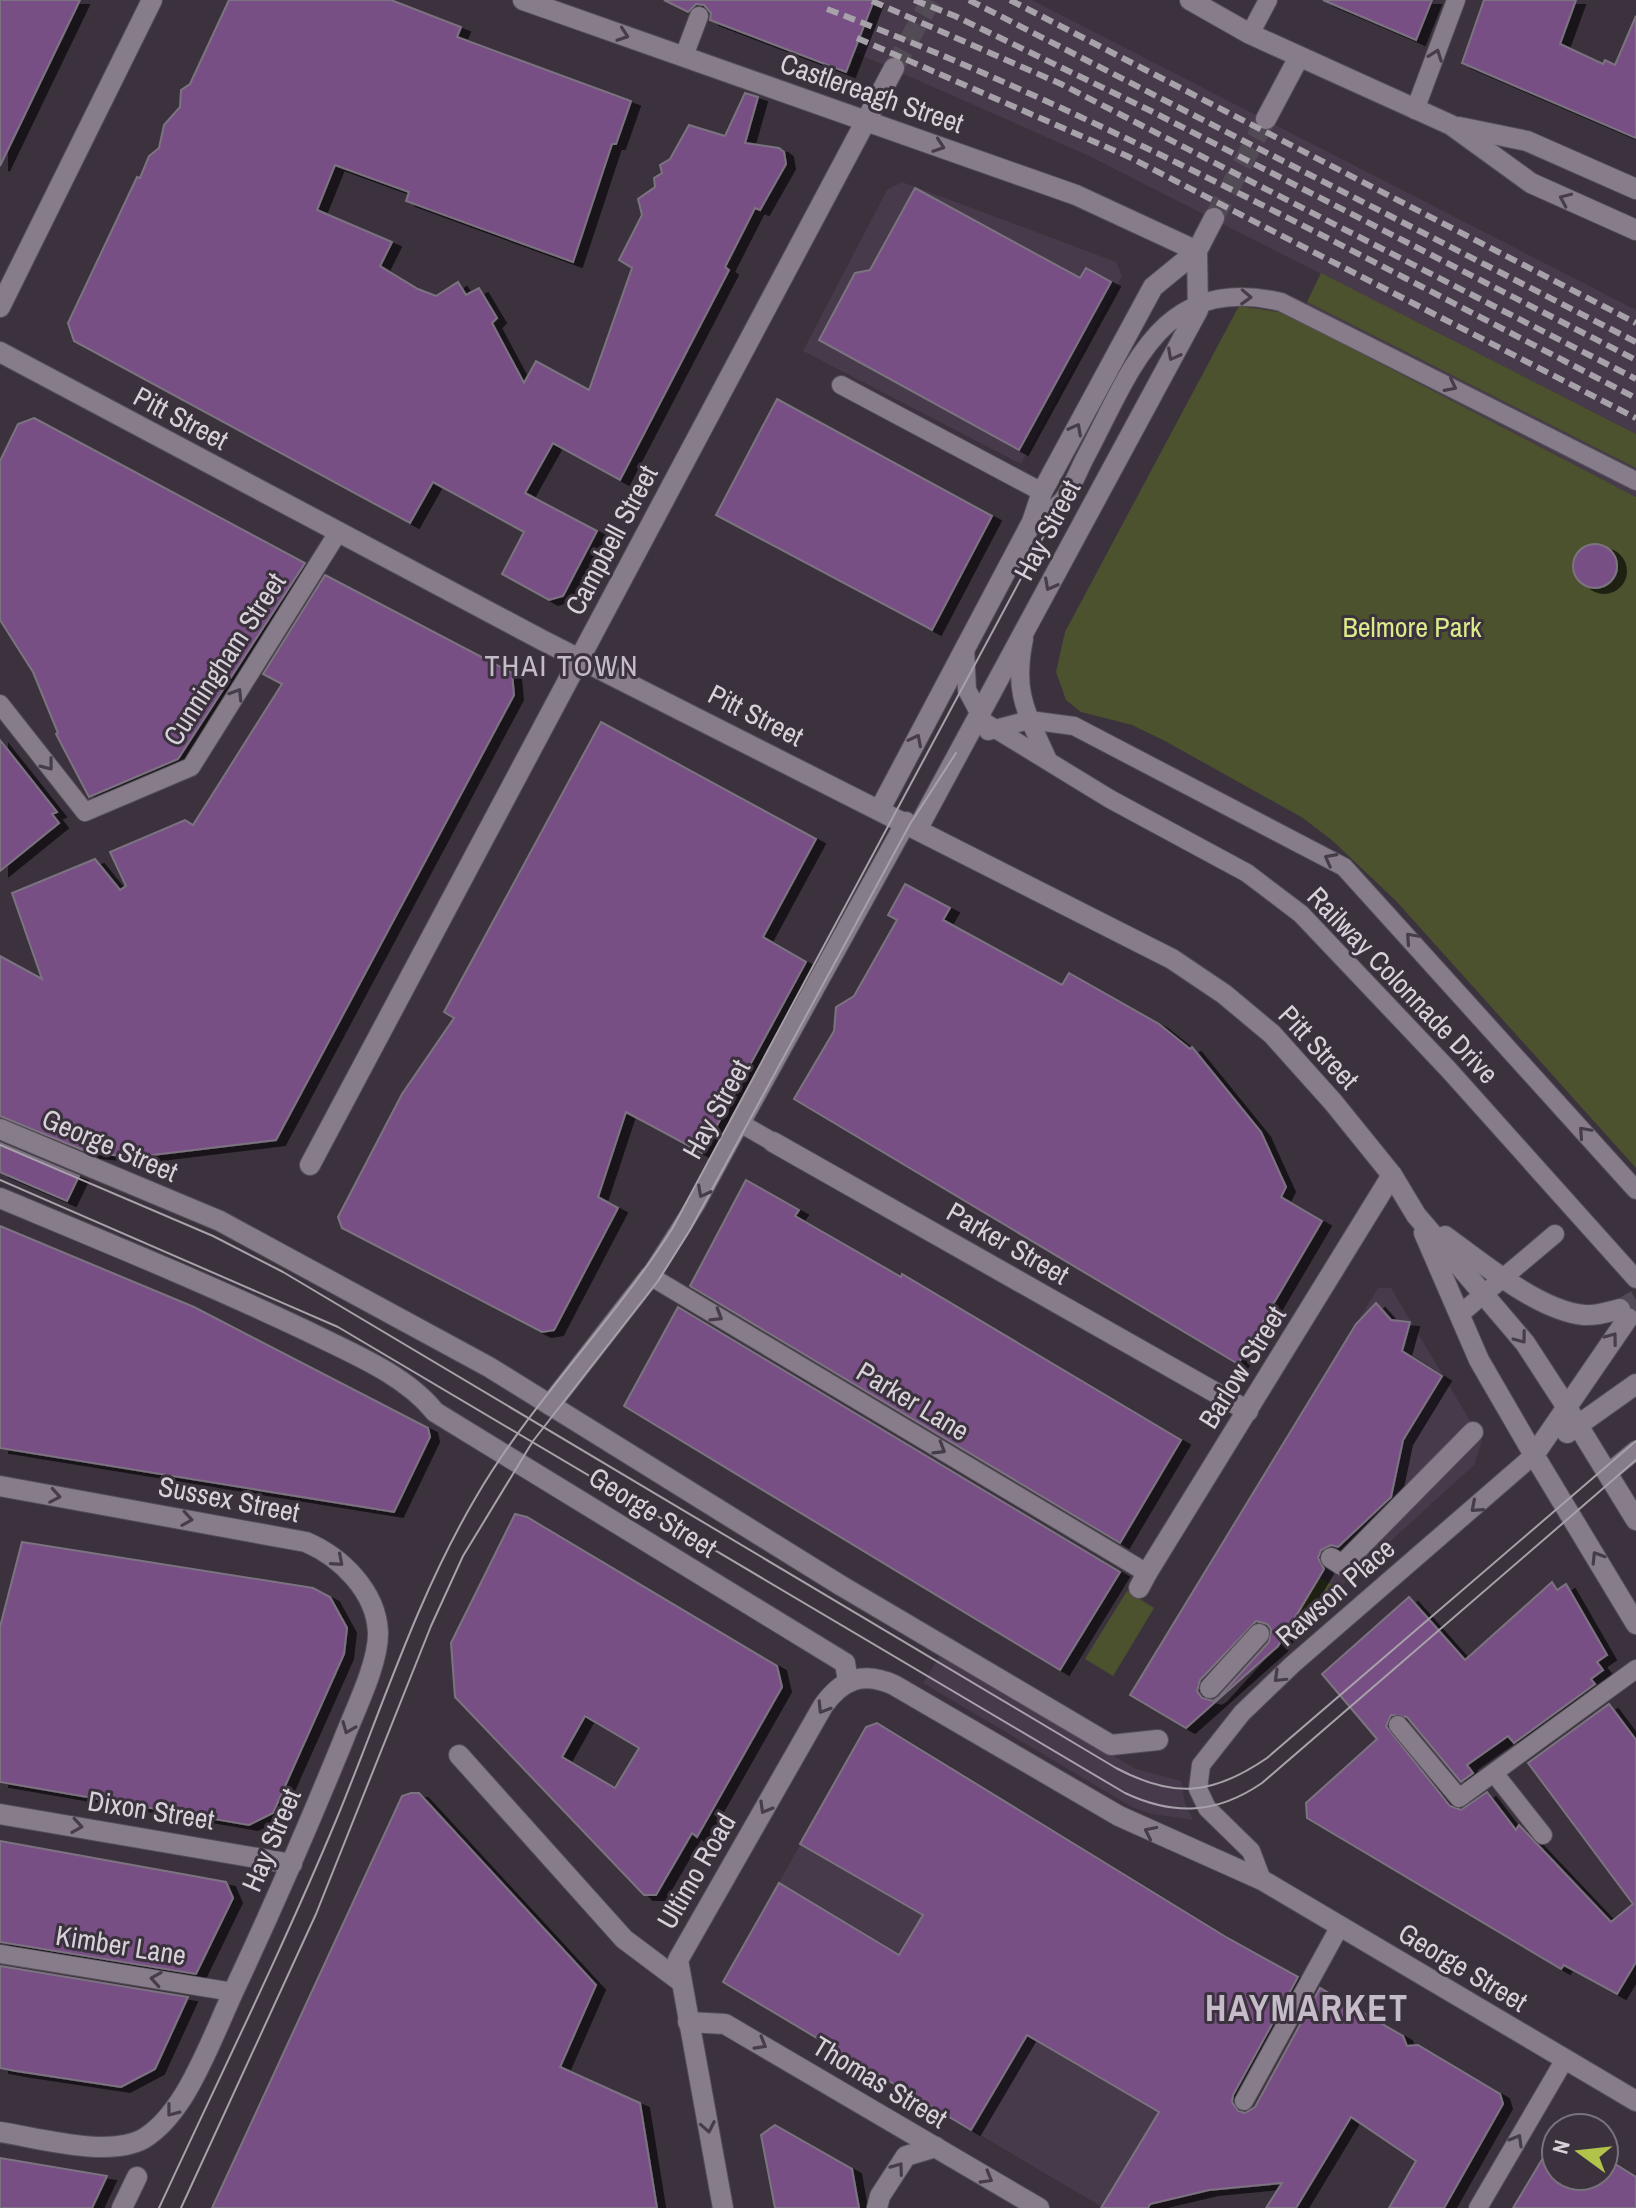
<svg xmlns="http://www.w3.org/2000/svg" width="1636" height="2208" viewBox="0 0 1636 2208" font-family="'Archivo Narrow',sans-serif">
  <defs>
    <filter id="shadow"><feDropShadow dx="9" dy="5" stdDeviation="0" flood-color="#0009"/></filter>
  </defs>
  <rect width="100%" height="100%" fill="#3b323e"/>
  <!-- built -->
  <g fill="#463a4b">
    <path d="M873,0H1032L1636,310V434L1089,156L854,52Z"/>
    <path d="M902,182L1116,262L1122,276L1021,464L803,351L887,190Z"/>
    <path d="M1307,302L1636,468V497L1297,320Z"/>
    <path d="M1378,1288H1391L1482,1441L1474,1465L1186,1728L1131,1695Z"/>
    <path d="M941,1654L1136,1769L1181,1781L1185,1803L1193,1820L1152,1814L1132,1807L923,1683Z"/>
    <path d="M876,1723L1226,1937L1316,1987L1228,2149L1159,2111L1102,2207L723,1983L866,1727Z"/>
  </g>
  <!-- green -->
  <g fill="#4c522d">
    <path d="M1321,273L1636,434V468L1307,302Z"/>
    <path d="M1239,306L1278,312L1297,320L1636,497V1168L1397,902L1333,841L1303,818L1165,741L1132,725L1081,712L1066,700L1056,672L1065,632Z"/>
    <path d="M1319,1577L1335,1587L1283,1638Z"/>
    <path d="M1127,1591L1154,1608L1113,1676L1085,1659Z"/>
  </g>
  <!-- building -->
  <g fill="#775084" stroke="#7c7380" stroke-width="2" fill-rule="evenodd" filter="url(#shadow)">
    <path d="M0,0H80L0,166Z"/>
    <path d="M229,0H391L461,27L457,37L631,101L616,144H612L573,262L406,201L409,192L335,165L317,210L392,242L380,266L418,289L436,296L458,282L466,295L479,288L497,318L492,323L524,383L536,361L589,390L632,268L619,260L642,215L638,199L655,187L654,178L662,173L660,165L670,159L689,125L725,136L745,93L758,97L745,143L779,148L784,152L786,164L760,210L755,208L725,267L729,270L620,480L553,443L525,493L597,531L563,596L549,600L502,574L524,532L433,482L410,523L74,341L68,323L137,177L140,178L149,156L159,148L164,125L180,107L181,90L190,84Z"/>
    <path d="M664,0H874L846,72L710,20L711,13L704,5L696,4L688,12Z"/>
    <path d="M1323,0H1432L1416,40Z"/>
    <path d="M1484,0H1576L1560,44L1603,64L1605,60L1615,65L1636,16V138L1462,63Z"/>
    <path d="M915,188L1080,278L1086,268L1111,282L1019,450L819,340L855,273L870,270Z"/>
    <path d="M777,399L992,516L932,630L716,515Z"/>
    <path d="M34,418L305,563L178,759L89,797L56,734L58,733L33,672L0,620V461L18,424Z"/>
    <circle cx="1595" cy="566" r="22"/>
    <path d="M325,575L512,673L514,695L276,1140L136,1157L90,1153L0,1116V956L42,979L12,893L95,859L120,890L126,886L110,852L185,820L193,825L282,684L263,674Z"/>
    <path d="M601,722L816,839L763,937L806,962L702,1153L626,1112L598,1197L618,1208L554,1330L542,1332L342,1228L338,1217L402,1094L454,1018L444,1012Z"/>
    <path d="M0,740L57,812L52,814L59,823L0,871Z"/>
    <path d="M905,884L950,908L943,920L1062,985L1069,973L1159,1024L1190,1049L1192,1047L1261,1132L1286,1187L1281,1197L1322,1221L1238,1364L794,1099L834,1031L836,1007L854,996L897,920L888,915Z"/>
    <path d="M0,1143L79,1176L67,1201L0,1172Z"/>
    <path d="M746,1180L799,1210L795,1216L901,1277L902,1274L1181,1440L1120,1543L690,1286Z"/>
    <path d="M0,1226L194,1307L428,1428L430,1437L394,1512L0,1448Z"/>
    <path d="M1376,1303L1391,1320L1410,1322L1402,1351L1442,1376L1403,1440L1391,1497L1338,1547L1331,1545L1321,1550L1318,1558L1324,1569L1278,1646L1186,1728L1130,1695L1356,1324ZM1256,1621L1267,1624L1271,1629L1269,1642L1219,1697L1213,1701L1202,1698L1197,1691L1200,1680Z"/>
    <path d="M678,1307L1120,1572L1060,1670L624,1406Z"/>
    <path d="M515,1514L527,1517L777,1666L782,1687L697,1837L692,1833L656,1895H644L455,1697L451,1643ZM585,1716L639,1748L615,1788L562,1757Z"/>
    <path d="M22,1542L313,1588L330,1597L347,1628L344,1654L273,1813L249,1825L0,1782V1627Z"/>
    <path d="M1552,1582L1557,1590L1566,1584L1607,1655L1597,1662L1603,1670L1591,1679L1595,1684L1514,1743L1508,1736L1467,1765L1473,1773L1461,1782L1407,1717L1391,1715L1386,1726L1450,1806L1461,1810L1487,1792L1516,1830L1519,1825L1611,1922L1633,1904L1528,1763L1609,1704L1636,1740V1962L1617,1994L1564,1965L1561,1969L1307,1818L1306,1803L1377,1739L1322,1674L1409,1597L1465,1660Z"/>
    <path d="M877,1723L1226,1937L1298,1977L1233,2095L1232,2102L1238,2111L1245,2113L1255,2107L1320,1988L1403,2036L1407,2046L1418,2045L1500,2094L1503,2104L1444,2208H1389L1416,2161L1351,2117L1296,2208H1266L1282,2183L1209,2190L1150,2204L1148,2208H1101L1159,2112L1027,2035L971,2130L723,1982L779,1883L899,1955L923,1915L800,1844L866,1727Z"/>
    <path d="M411,1793H419L596,1985L560,2067L640,2103L657,2208H212L402,1796Z"/>
    <path d="M0,1841L226,1882L233,1898L196,1974L0,1942Z"/>
    <path d="M0,1966L188,1997L155,2069L121,2087L16,2071L0,2068Z"/>
    <path d="M775,2125L852,2169L859,2208H775L761,2135Z"/>
    <path d="M1556,2136V2176H1604V2157L1636,2177V2208H1513Z"/>
    <path d="M0,2158L107,2176L92,2208H0Z"/>
  </g>
  <g fill="none" stroke-linecap="round" stroke-linejoin="round">
    <!-- minor-tunnel -->
    <g stroke="#524a55" stroke-width="20" stroke-dasharray="20 10" stroke-linecap="butt">
      <path d="M894,68L931,0"/>
      <path d="M1214,218L1266,119"/>
      <path d="M1620,1309L1636,1300"/>
    </g>
    <defs>
      <g id="service">
        <path d="M1250,34L1268,0"/>
        <path d="M684,56L699,16"/>
        <path d="M1415,110L1456,0"/>
        <path d="M841,385L1042,492"/>
        <path d="M1032,522C1041,516 1055,509 1062,501C1072,489 1078,471 1085,458C1132,370 1160,273 1281,302L1636,481"/>
        <path d="M1024,639C1013,693 1026,711 1047,758"/>
        <path d="M965,648L967,690L984,722L1110,799L1247,873L1301,914L1448,1069L1636,1279"/>
        <path d="M0,704L85,812L191,767L337,534"/>
        <path d="M988,731L1029,720L1074,726L1344,867L1636,1190"/>
        <path d="M773,1142L740,1123L696,1204L650,1276L1147,1573"/>
        <path d="M1459,1315L1555,1234"/>
        <path d="M1608,1473L1636,1450"/>
        <path d="M1398,1725L1459,1798L1636,1669"/>
        <path d="M1494,1773L1543,1835"/>
        <path d="M1262,1880L1251,1851L1207,1808L1198,1789L1201,1765L1242,1713L1292,1665L1534,1455"/>
        <path d="M0,1954L233,1992"/>
        <path d="M1244,2101L1340,1926"/>
        <path d="M1478,2208L1565,2059"/>
      </g>
      <g id="pedestrian">
        <path d="M740,1123L906,822"/>
        <path d="M0,1129L220,1221L489,1367L840,1585L1111,1745L1158,1740"/>
        <path d="M0,1198C103,1241 206,1283 307,1331C349,1352 405,1374 435,1412L845,1663L848,1681"/>
        <path d="M550,1405L650,1276"/>
        <path d="M1331,1558L1342,1565L1473,1432"/>
        <path d="M1139,1588L1147,1573"/>
        <path d="M1210,1688L1259,1634"/>
        <path d="M0,1814L292,1864"/>
        <path d="M122,2208L137,2177"/>
      </g>
      <g id="minor">
        <path d="M523,0L1076,195L1197,251"/>
        <path d="M1266,119L1299,57"/>
        <path d="M880,809L1032,522L1042,492L1153,287L1197,251L1214,218"/>
        <path d="M918,828L1198,310L1197,251"/>
        <path d="M773,1142L1248,1411"/>
        <path d="M310,1165L894,68"/>
        <path d="M0,1486L306,1542C341,1557 376,1591 378,1632C379,1663 354,1712 343,1741C309,1824 274,1905 236,1986C219,2022 205,2061 184,2095C174,2111 160,2129 143,2139C108,2158 39,2138 0,2132"/>
        <path d="M1147,1573L1392,1175"/>
        <path d="M459,1755L624,1939L680,1981"/>
        <path d="M688,2022L725,2024L1039,2208"/>
        <path d="M723,2208L678,1960L823,1706C842,1679 863,1671 894,1685L1119,1816L1262,1880L1636,2101"/>
        <path d="M877,2208L880,2196L906,2156L936,2147"/>
      </g>
      <g id="tertiary">
        <path d="M0,352L542,640L1172,959L1224,994L1272,1034L1333,1102L1392,1175L1416,1215L1525,1343L1566,1406"/>
        <path d="M1424,1233L1479,1360L1534,1455"/>
        <path d="M1445,1236C1481,1262 1539,1311 1584,1315C1596,1316 1608,1312 1620,1309"/>
      </g>
      <g id="secondary">
        <path d="M1190,0L1250,34L1451,125L1531,183L1636,230"/>
        <path d="M1459,127L1527,141L1636,189"/>
        <path d="M0,307L152,0"/>
        <path d="M1566,1406L1636,1520"/>
        <path d="M1567,1433L1636,1384"/>
        <path d="M1534,1455L1636,1624"/>
        <path d="M1534,1455L1628,1318"/>
      </g>
    </defs>
    <!-- service casing -->
    <use href="#service" stroke="#554e57" stroke-width="20"/>
    <!-- pedestrian casing -->
    <use href="#pedestrian" stroke="#554e57" stroke-width="22"/>
    <!-- minor casing -->
    <use href="#minor" stroke="#554e57" stroke-width="22"/>
    <!-- tertiary casing -->
    <use href="#tertiary" stroke="#554e57" stroke-width="22"/>
    <!-- secondary casing -->
    <use href="#secondary" stroke="#554e57" stroke-width="22"/>
    <!-- service -->
    <use href="#service" stroke="#877d8a" stroke-width="18"/>
    <!-- pedestrian -->
    <use href="#pedestrian" stroke="#877d8a" stroke-width="20"/>
    <!-- minor -->
    <use href="#minor" stroke="#877d8a" stroke-width="20"/>
    <!-- tertiary -->
    <use href="#tertiary" stroke="#877d8a" stroke-width="20"/>
    <!-- secondary -->
    <use href="#secondary" stroke="#877d8a" stroke-width="20"/>
    <!-- tram -->
    <g stroke="#a7a1a9" stroke-width="2">
      <path d="M0,1145L213,1236L283,1272L1116,1768C1174,1799 1213,1795 1267,1758L1636,1441"/>
      <path d="M0,1180L338,1327L1125,1793C1174,1816 1217,1814 1262,1783L1636,1460"/>
      <path d="M159,2208C219,2078 282,1950 337,1818C381,1711 417,1597 476,1497C532,1401 612,1323 672,1229L1062,502"/>
      <path d="M181,2208L316,1914L431,1626L463,1556L533,1441L658,1281L690,1230L910,824L956,753"/>
    </g>
    <!-- rail -->
    <g stroke="#a7a1a9" stroke-width="6" stroke-dasharray="12 6" stroke-linecap="butt">
      <path d="M914,0L955,16L1151,111L1636,360"/>
      <path d="M969,0L1636,342"/>
      <path d="M1010,0L1636,323"/>
      <path d="M872,1L1061,84L1636,379"/>
      <path d="M827,9C1107,116 1370,261 1636,398"/>
      <path d="M857,38L1127,156L1636,418"/>
    </g>
  </g>
  <!-- one-way arrows -->
  <defs><path id="oneway-chevron" d="M-2-3.5L2.5 0L-2 3.5" fill="none" stroke-width="1.6" stroke-linecap="round" stroke-linejoin="round" transform="scale(2)"/></defs>
  <g stroke="#463d49">
    <use href="#oneway-chevron" transform="translate(623 35) rotate(19)"/>
    <use href="#oneway-chevron" transform="translate(1436 55) rotate(-70)"/>
    <use href="#oneway-chevron" transform="translate(939 146) rotate(19)"/>
    <use href="#oneway-chevron" transform="translate(1565 199) rotate(-156)"/>
    <use href="#oneway-chevron" transform="translate(1246 297) rotate(2)"/>
    <use href="#oneway-chevron" transform="translate(1173 355) rotate(118)"/>
    <use href="#oneway-chevron" transform="translate(1451 386) rotate(27)"/>
    <use href="#oneway-chevron" transform="translate(1076 429) rotate(-62)"/>
    <use href="#oneway-chevron" transform="translate(1050 585) rotate(118)"/>
    <use href="#oneway-chevron" transform="translate(237 694) rotate(-58)"/>
    <use href="#oneway-chevron" transform="translate(916 740) rotate(-63)"/>
    <use href="#oneway-chevron" transform="translate(48 765) rotate(52)"/>
    <use href="#oneway-chevron" transform="translate(1330 859) rotate(-152)"/>
    <use href="#oneway-chevron" transform="translate(1411 938) rotate(-132)"/>
    <use href="#oneway-chevron" transform="translate(1584 1132) rotate(-132)"/>
    <use href="#oneway-chevron" transform="translate(703 1192) rotate(118)"/>
    <use href="#oneway-chevron" transform="translate(717 1316) rotate(31)"/>
    <use href="#oneway-chevron" transform="translate(1521 1338) rotate(53)"/>
    <use href="#oneway-chevron" transform="translate(1612 1338) rotate(-53)"/>
    <use href="#oneway-chevron" transform="translate(940 1449) rotate(31)"/>
    <use href="#oneway-chevron" transform="translate(55 1496) rotate(10)"/>
    <use href="#oneway-chevron" transform="translate(1476 1507) rotate(139)"/>
    <use href="#oneway-chevron" transform="translate(187 1519) rotate(9)"/>
    <use href="#oneway-chevron" transform="translate(1597 1557) rotate(-122)"/>
    <use href="#oneway-chevron" transform="translate(338 1561) rotate(41)"/>
    <use href="#oneway-chevron" transform="translate(1279 1677) rotate(136)"/>
    <use href="#oneway-chevron" transform="translate(823 1708) rotate(122)"/>
    <use href="#oneway-chevron" transform="translate(348 1728) rotate(112)"/>
    <use href="#oneway-chevron" transform="translate(765 1808) rotate(120)"/>
    <use href="#oneway-chevron" transform="translate(77 1826) rotate(9)"/>
    <use href="#oneway-chevron" transform="translate(1150 1832) rotate(-154)"/>
    <use href="#oneway-chevron" transform="translate(156 1979) rotate(-171)"/>
    <use href="#oneway-chevron" transform="translate(761 2044) rotate(30)"/>
    <use href="#oneway-chevron" transform="translate(172 2111) rotate(128)"/>
    <use href="#oneway-chevron" transform="translate(708 2127) rotate(79)"/>
    <use href="#oneway-chevron" transform="translate(1517 2140) rotate(-60)"/>
    <use href="#oneway-chevron" transform="translate(898 2168) rotate(-54)"/>
    <use href="#oneway-chevron" transform="translate(987 2178) rotate(30)"/>
  </g>
  <g text-anchor="middle" stroke-width="6" stroke-linejoin="round" paint-order="stroke">
    <!-- street labels -->
    <g font-size="28" fill="#d7d2d9" stroke="#3b323e">
      <text transform="translate(872 93) rotate(19)" y="10">Castlereagh Street</text>
      <text transform="translate(181 418) rotate(28)" y="10">Pitt Street</text>
      <text transform="translate(1047 530) rotate(-62)" y="10">Hay Street</text>
      <text transform="translate(611 540) rotate(-62)" y="10">Campbell Street</text>
      <text transform="translate(224 659) rotate(-57)" y="10">Cunningham Street</text>
      <text transform="translate(756 715) rotate(27)" y="10">Pitt Street</text>
      <text transform="translate(1403 985) rotate(46)" y="10">Railway Colonnade Drive</text>
      <text transform="translate(1319 1047) rotate(47)" y="10">Pitt Street</text>
      <text transform="translate(716 1109) rotate(-61)" y="10">Hay Street</text>
      <text transform="translate(110 1145) rotate(23)" y="10">George Street</text>
      <text transform="translate(1008 1243) rotate(30)" y="10">Parker Street</text>
      <text transform="translate(1242 1367) rotate(-58)" y="10">Barlow Street</text>
      <text transform="translate(913 1401) rotate(31)" y="10">Parker Lane</text>
      <text transform="translate(229 1499) rotate(11)" y="10">Sussex Street</text>
      <text transform="translate(653 1512) rotate(32)" y="10">George Street</text>
      <text transform="translate(1335 1592) rotate(-41)" y="10">Rawson Place</text>
      <text transform="translate(151 1810) rotate(9)" y="10">Dixon Street</text>
      <text transform="translate(271 1840) rotate(-67)" y="10">Hay Street</text>
      <text transform="translate(696 1871) rotate(-60)" y="10">Ultimo Road</text>
      <text transform="translate(121 1945) rotate(9)" y="10">Kimber Lane</text>
      <text transform="translate(1463 1967) rotate(31)" y="10">George Street</text>
      <text transform="translate(880 2082) rotate(31)" y="10">Thomas Street</text>
    </g>
    <!-- park labels -->
    <g font-size="28" fill="#dbeb8a" stroke="#3b323e">
      <text x="1412" y="637">Belmore Park</text>
    </g>
    <!-- neighbourhood labels -->
    <g font-size="30" letter-spacing="2" fill="#c5bbc9" stroke="#3b323e">
      <text x="562" y="676">THAI TOWN</text>
    </g>
    <!-- district labels -->
    <g font-size="36" font-weight="bold" letter-spacing="2" fill="#c5bbc9" stroke="#3b323e">
      <text x="1307" y="2021">HAYMARKET</text>
    </g>
  </g>
  <!-- north arrow -->
  <g transform="translate(1580 2152) rotate(285)"><circle r="38" fill="#3b323e" stroke="#79727c" stroke-width="2"/>
  <path d="M0-6L14 30L0 20L-14 30Z" fill="#b2c34c"/>
  <text y="-12" font-size="22" font-weight="bold" text-anchor="middle" fill="#d7d2d9">N</text>
  </g>
</svg>
